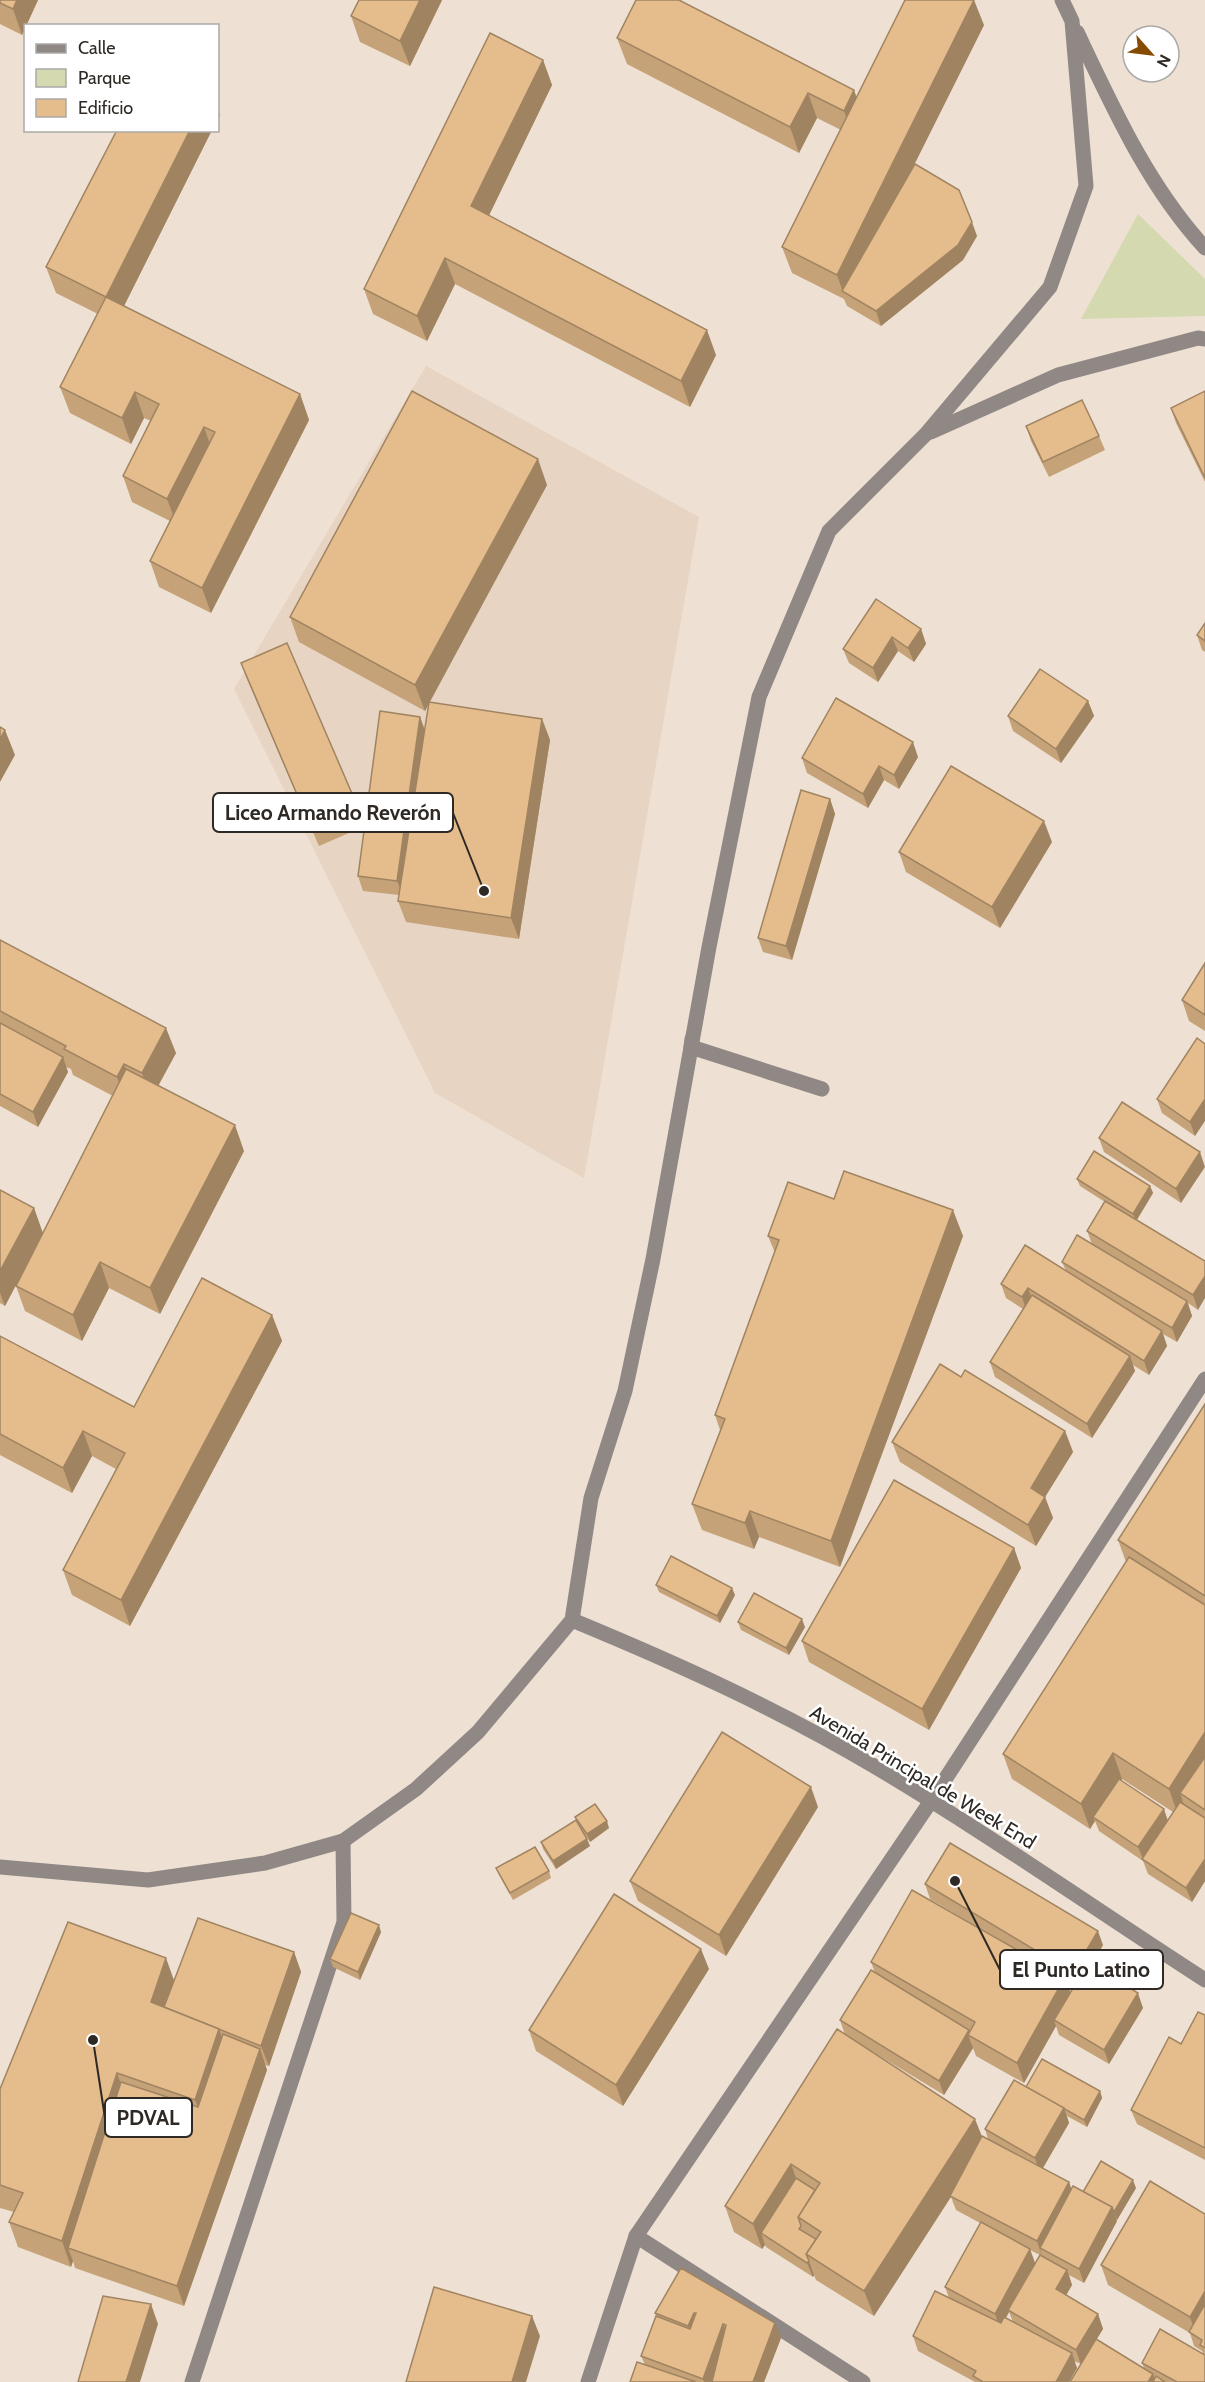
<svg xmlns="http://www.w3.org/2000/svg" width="1205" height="2382" viewBox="0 0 1205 2382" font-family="Cabin,sans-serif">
  <rect width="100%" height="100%" fill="#eee1d3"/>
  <!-- built -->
  <path fill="#e7d4c2" d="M426,366L699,517L584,1178L435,1093L234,689Z"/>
  <!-- green -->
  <path fill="#d4d9b0" d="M1138,214L1205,279V316L1081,319Z"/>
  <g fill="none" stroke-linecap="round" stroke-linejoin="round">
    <!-- minor -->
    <g stroke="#908885" stroke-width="15">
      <path d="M1077,32C1113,108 1148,186 1205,248"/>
      <path d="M931,432L1058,375L1198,338L1205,339"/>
      <path d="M692,1039L691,1047L822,1089"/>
      <path d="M572,1620C676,1663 778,1709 874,1766C987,1833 1095,1909 1205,1980"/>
      <path d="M0,1867L148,1880L265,1863L343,1841L416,1789L478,1732L572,1620L591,1498L625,1391L653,1259L709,947L759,697L829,531L926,434L1050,287L1086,186L1072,21L1062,0"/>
      <path d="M636,2236L931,1801L1205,1379"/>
      <path d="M192,2382L344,1922L343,1841"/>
      <path d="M588,2382L636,2236L863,2382"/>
    </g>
  </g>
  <!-- wall -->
  <g fill="#c5a278" fill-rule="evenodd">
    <path d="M0,0H38L22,35L0,24Z"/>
    <path d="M359,0H442L410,66L360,42L351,16Z"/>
    <path d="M984,25L908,177L977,236L963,260L881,326L847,306L844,299L792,273L782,247L841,130L817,118L799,153L627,64L617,38L857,97Z"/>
    <path d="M543,60L552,85L489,215L716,355L690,407L455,284L427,341L373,314L364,289Z"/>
    <path d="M117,130H212L124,306L300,394L309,420L211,613L159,587L150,561L170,521L132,502L123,476L151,421L144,418L131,444L70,413L60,387L98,314L56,293L46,267Z"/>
    <path d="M1205,391V482L1176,423L1171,408Z"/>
    <path d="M1026,426L1099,436L1105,450L1049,477L1031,441Z"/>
    <path d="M547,485L429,702L542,719L550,740L519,939L406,922L398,901L399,895L363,891L358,876L365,826L319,846L246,677L241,663L360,812L365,825L420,717L425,730L429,703L425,711L299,642L290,617Z"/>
    <path d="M1205,623V652L1202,650L1197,635Z"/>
    <path d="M921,629L926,644L914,662L898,651L878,682L849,663L843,649Z"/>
    <path d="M1088,701L1094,716L1061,763L1013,731L1008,716Z"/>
    <path d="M918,757L899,789L884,780L868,808L807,773L802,758Z"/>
    <path d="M830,799L835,814L792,960L763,952L758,938Z"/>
    <path d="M1052,842L1000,928L906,872L899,852Z"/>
    <path d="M0,940L176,1053L158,1086L244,1151L160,1314L109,1288L82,1341L25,1311L16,1286L31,1255L5,1306L0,1303V1190L34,1208L43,1233L113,1096L73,1075L71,1069L66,1067L68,1072L38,1127L0,1106Z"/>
    <path d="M1205,963V1031L1189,1021L1182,1000Z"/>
    <path d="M1205,1044L1195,1136L1162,1113L1157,1099Z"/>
    <path d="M1099,1138L1200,1152L1181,1203L1104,1152Z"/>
    <path d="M1077,1179L1150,1186L1153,1193L1137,1220L1205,1261L1198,1310L1188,1303L1192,1316L1177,1342L1163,1334L1167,1346L1149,1375L1133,1365L1135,1371L1092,1438L995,1377L990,1362L1023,1309L1006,1298L1001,1284L1066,1271L1062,1262L1092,1244L1087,1231L1105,1202L1080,1186Z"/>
    <path d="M834,1199L963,1236L840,1567L759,1537L754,1549L702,1530L692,1504L720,1430L715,1415L775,1253L768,1236Z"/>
    <path d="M272,1315L282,1341L130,1626L72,1595L63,1570L116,1469L92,1456L72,1493L0,1455V1336L134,1407Z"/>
    <path d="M961,1377L1065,1431L1073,1452L1045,1497L1053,1518L1036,1546L900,1462L892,1442Z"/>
    <path d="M1205,1404V1881L1192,1902L1148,1874L1143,1861L1099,1831L1095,1821L1090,1829L1012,1779L1003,1754L1126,1562L1118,1540ZM1122,1779L1173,1812L1168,1820L1121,1781Z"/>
    <path d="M1014,1548L1021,1568L929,1730L809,1662L802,1641Z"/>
    <path d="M656,1585L735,1595L720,1623L659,1592Z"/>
    <path d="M738,1622L805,1627L789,1655L741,1630Z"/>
    <path d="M818,1807L726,1956L638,1901L630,1881Z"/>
    <path d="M575,1817L609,1828L590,1842L583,1832L590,1846L556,1869L543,1849L541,1842L577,1823Z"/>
    <path d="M496,1868L549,1871L551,1878L513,1900L499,1875Z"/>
    <path d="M925,1884L1103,1945L1091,1965L1143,2008L1109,2064L1059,2035L1056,2026L1024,2083L976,2056L973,2048L944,2095L845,2035L840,2020L875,1973L871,1962L1004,1942L930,1899ZM1066,1979L1075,1985L1070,1993Z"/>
    <path d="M381,1932L360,1980L333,1967L330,1959Z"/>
    <path d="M294,1952L301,1972L269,2066L265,2065L267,2070L184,2306L75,2268L73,2261L71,2267L18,2247L9,2222L14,2212L0,2208V2089L174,1980Z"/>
    <path d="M709,1969L623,2106L536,2051L529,2030Z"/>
    <path d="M1205,2015V2160L1137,2124L1131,2110L1181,2044Z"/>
    <path d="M837,2029L982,2137L988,2139L985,2129L1026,2087L1100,2091L1102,2098L1087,2127L1067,2116L1069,2123L1043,2168L1069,2182L1071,2189L1083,2192L1136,2188L1117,2220L1116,2219L1117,2221L1084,2283L1069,2275L1072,2285L1066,2295L1098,2314L1103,2329L1096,2339L1144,2368L1142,2363L1203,2353L1202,2351L1194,2346L1190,2333L1108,2285L1101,2265L1205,2214V2382H1070L1081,2364L1074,2361L1077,2368L1069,2382H975L918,2351L913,2336L949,2298L945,2287L980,2223L956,2210L951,2197L874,2316L816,2280L814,2275L813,2277L766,2247L765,2245L762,2249L734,2232L725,2206ZM1030,2250L1042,2256V2255L1043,2257L1035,2263ZM1009,2312L1013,2322L1006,2318Z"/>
    <path d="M681,2268L781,2338L764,2382H630L645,2365L641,2356L656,2316L655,2313Z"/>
  </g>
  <!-- shaded-wall -->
  <g fill="#a08462">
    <path d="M17,0H38L22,35L13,9Z"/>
    <path d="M420,0H442L410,66L400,41Z"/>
    <path d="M974,0L984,25L849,295L843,292L837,275Z"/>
    <path d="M543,60L552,85L481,232L471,206Z"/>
    <path d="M854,90L863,115L853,136L844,111Z"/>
    <path d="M808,93L817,118L799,153L790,127Z"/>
    <path d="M218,109L220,115L218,120Z"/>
    <path d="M190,130H212L116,322L106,297Z"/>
    <path d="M972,222L977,236L963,260L881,326L876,311Z"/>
    <path d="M445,258L455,284L427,341L417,316Z"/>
    <path d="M707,330L716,355L690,407L681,381Z"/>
    <path d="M135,392L144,418L131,444L122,418Z"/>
    <path d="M300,394L309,420L211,613L202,588Z"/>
    <path d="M204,427L213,453L177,525L167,499Z"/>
    <path d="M538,459L547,485L425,711L415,685Z"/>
    <path d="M921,629L926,644L914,662L908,648Z"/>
    <path d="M892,637L898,651L878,682L873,668Z"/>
    <path d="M1088,701L1094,716L1061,763L1056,749Z"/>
    <path d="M420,717L425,731L403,895L397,881Z"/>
    <path d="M542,719L550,740L519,939L511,918Z"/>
    <path d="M5,730L15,755L0,782V739Z"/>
    <path d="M913,742L918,757L899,789L894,775Z"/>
    <path d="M879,766L884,780L868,808L863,794Z"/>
    <path d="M830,799L835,814L792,960L786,946Z"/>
    <path d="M1044,821L1052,842L1000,928L992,907Z"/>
    <path d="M166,1028L176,1053L151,1099L142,1073Z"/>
    <path d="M63,1057L68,1072L38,1127L33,1112Z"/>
    <path d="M124,1064L134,1089L126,1103L117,1077Z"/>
    <path d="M1205,1099V1121L1195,1136L1190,1122Z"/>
    <path d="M235,1125L244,1151L160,1314L150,1288Z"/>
    <path d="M1200,1152L1205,1167L1181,1203L1176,1189Z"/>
    <path d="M1150,1186L1153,1193L1136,1221L1133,1214Z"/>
    <path d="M34,1208L43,1234L5,1306L0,1293V1271Z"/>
    <path d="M953,1210L963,1236L840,1567L831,1541Z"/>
    <path d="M100,1262L109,1288L82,1341L73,1315Z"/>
    <path d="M1205,1276V1298L1198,1310L1193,1295Z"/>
    <path d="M1028,1288L1033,1302L1027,1312L1022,1297Z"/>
    <path d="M1187,1301L1192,1316L1177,1342L1172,1328Z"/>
    <path d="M272,1315L282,1341L130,1626L121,1600Z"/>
    <path d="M1162,1331L1167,1346L1149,1375L1144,1361Z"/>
    <path d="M1130,1356L1135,1371L1092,1438L1087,1424Z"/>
    <path d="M83,1431L92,1456L72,1493L63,1468Z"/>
    <path d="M1065,1431L1073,1452L1045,1497L1053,1518L1036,1546L1028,1525L1031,1488Z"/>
    <path d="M750,1511L759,1537L754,1549L745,1523Z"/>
    <path d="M1014,1548L1021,1568L929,1730L922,1709Z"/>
    <path d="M732,1588L735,1595L720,1623L717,1616Z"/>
    <path d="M802,1619L805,1627L789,1655L786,1648Z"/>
    <path d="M1205,1732V1773L1180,1793L1184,1805L1178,1815L1169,1789Z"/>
    <path d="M1113,1753L1122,1779L1097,1819L1093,1817L1095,1821L1090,1829L1081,1804Z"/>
    <path d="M811,1787L818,1807L726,1956L719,1935Z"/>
    <path d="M1164,1809L1169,1824L1144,1861L1138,1847Z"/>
    <path d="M607,1821L609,1828L590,1842L587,1834Z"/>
    <path d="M587,1839L590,1846L556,1869L553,1861Z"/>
    <path d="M1205,1859V1881L1192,1902L1186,1888Z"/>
    <path d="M379,1925L381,1932L360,1980L358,1972Z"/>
    <path d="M1098,1931L1103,1945L1079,1987L1073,1973Z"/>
    <path d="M701,1949L709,1969L623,2106L616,2085Z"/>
    <path d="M294,1952L301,1972L269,2066L261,2046Z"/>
    <path d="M166,1958L175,1983L167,2008L151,2002Z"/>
    <path d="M1065,1977L1072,1997L1054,2020L1056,2026L1024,2083L1017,2063Z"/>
    <path d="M1138,1993L1143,2008L1109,2064L1104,2050Z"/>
    <path d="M219,2029L228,2054L204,2125L195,2100Z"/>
    <path d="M969,2030L972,2037L968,2035L973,2048L944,2095L939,2081Z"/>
    <path d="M260,2049L267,2070L184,2306L177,2286Z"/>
    <path d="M117,2073L126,2098L68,2248L73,2261L71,2267L62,2241Z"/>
    <path d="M1100,2091L1102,2098L1087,2127L1084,2120Z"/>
    <path d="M1064,2108L1069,2123L1040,2173L1035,2158Z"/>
    <path d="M975,2119L985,2144L874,2316L864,2291Z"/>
    <path d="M791,2164L800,2189L761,2233L765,2245L762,2249L753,2224Z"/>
    <path d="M1133,2180L1136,2188L1117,2220L1114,2212Z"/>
    <path d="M1069,2182L1074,2196L1040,2248L1042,2256L1037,2241Z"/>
    <path d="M1112,2207L1117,2221L1084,2283L1079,2269Z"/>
    <path d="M1030,2249L1035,2263L1008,2310L1009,2312L1000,2328L995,2314Z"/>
    <path d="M809,2261L814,2275L813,2277L807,2263Z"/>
    <path d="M1067,2270L1072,2285L1061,2304L1056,2289Z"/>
    <path d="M1205,2291V2325L1197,2338L1190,2317Z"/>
    <path d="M151,2304L158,2324L140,2382H126Z"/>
    <path d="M694,2313L699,2327L694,2341L688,2326Z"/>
    <path d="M1098,2314L1103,2329L1081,2365L1076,2350Z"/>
    <path d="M532,2316L540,2336L526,2382H512Z"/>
    <path d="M775,2323L781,2338L764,2382H753Z"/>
    <path d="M723,2324L729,2338L712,2382H704L703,2379Z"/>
    <path d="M1072,2353L1077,2368L1069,2382H1056Z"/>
    <path d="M1153,2374L1156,2382H1148Z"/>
  </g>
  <!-- building -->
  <g fill="#e5bc8c" stroke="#a08462" stroke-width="1.5">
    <path d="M0,0H17L13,9L0,3Z"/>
    <path d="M359,0H420L400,41L351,16Z"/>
    <path d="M636,0H679L854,90L844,111L808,93L790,127L617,38Z"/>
    <path d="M905,0H974L837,275L782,247Z"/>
    <path d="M490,33L543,60L471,206L707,330L681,381L445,258L417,316L364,289Z"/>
    <path d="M117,130H190L106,297L46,267Z"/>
    <path d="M915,164L959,190L972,222L958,245L876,311L842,291Z"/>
    <path d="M106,297L300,394L202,588L150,561L215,432L204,427L167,499L123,476L159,404L135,392L122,418L60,387Z"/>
    <path d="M412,391L538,459L415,685L290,617Z"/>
    <path d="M1205,391V478L1171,408Z"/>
    <path d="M1082,400L1099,436L1043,462L1026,426Z"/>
    <path d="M876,599L921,629L908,648L892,637L873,668L843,649Z"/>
    <path d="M1205,623V641L1197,635Z"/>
    <path d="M287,643L360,812L313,832L241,663Z"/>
    <path d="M1040,669L1088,701L1056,749L1008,716Z"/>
    <path d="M836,698L913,742L894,775L879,766L863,794L802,758Z"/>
    <path d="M429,702L542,719L511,918L398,901Z"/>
    <path d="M380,711L420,717L397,881L358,876Z"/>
    <path d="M0,727L5,730L0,739Z"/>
    <path d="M951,766L1044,821L992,907L899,852Z"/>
    <path d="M801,790L830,799L786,946L758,938Z"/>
    <path d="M0,940L166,1028L142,1073L124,1064L117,1077L64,1049L66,1046L0,1011Z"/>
    <path d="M1205,963V1015L1182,1000Z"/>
    <path d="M0,1023L63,1057L33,1112L0,1094Z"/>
    <path d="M1197,1038L1205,1044V1099L1190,1122L1157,1099Z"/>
    <path d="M126,1069L235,1125L150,1288L100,1262L73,1315L16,1286Z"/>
    <path d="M1122,1102L1200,1152L1176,1189L1099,1138Z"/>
    <path d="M1094,1151L1150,1186L1133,1214L1077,1179Z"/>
    <path d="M844,1171L953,1210L831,1541L750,1511L745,1523L692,1504L725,1419L715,1415L779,1240L768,1236L788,1182L834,1199Z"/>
    <path d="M0,1190L34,1208L0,1271Z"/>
    <path d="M1105,1201L1205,1261V1276L1193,1295L1087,1231Z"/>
    <path d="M1077,1235L1187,1301L1172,1328L1062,1262Z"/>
    <path d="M1025,1245L1162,1331L1144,1361L1028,1288L1022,1297L1001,1284Z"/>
    <path d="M202,1278L272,1315L121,1600L63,1570L125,1453L83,1431L63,1468L0,1434V1336L134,1407Z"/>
    <path d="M1032,1295L1130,1356L1087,1424L990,1362Z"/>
    <path d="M940,1364L961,1377L965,1370L1065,1431L1031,1488L1045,1497L1028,1525L892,1442Z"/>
    <path d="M1205,1404V1596L1118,1540Z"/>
    <path d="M894,1480L1014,1548L922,1709L802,1641Z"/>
    <path d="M671,1556L732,1588L717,1616L656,1585Z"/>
    <path d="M1129,1557L1205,1605V1732L1169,1789L1113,1753L1081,1804L1003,1754Z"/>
    <path d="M754,1593L802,1619L786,1648L738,1622Z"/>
    <path d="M722,1732L811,1787L719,1935L630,1881Z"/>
    <path d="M1205,1757V1810L1180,1793Z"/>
    <path d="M1119,1779L1164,1809L1138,1847L1093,1817Z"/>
    <path d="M1180,1802L1205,1818V1859L1186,1888L1142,1859Z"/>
    <path d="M595,1804L607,1821L587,1834L575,1817Z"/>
    <path d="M576,1820L587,1839L553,1861L541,1842Z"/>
    <path d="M950,1843L1098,1931L1073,1973L925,1884Z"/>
    <path d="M535,1847L549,1871L510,1893L496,1868Z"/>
    <path d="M912,1890L1065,1977L1017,2063L968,2035L975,2022L871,1962Z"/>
    <path d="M614,1894L701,1949L616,2085L529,2030Z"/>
    <path d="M351,1913L379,1925L358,1972L330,1959Z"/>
    <path d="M198,1918L294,1952L261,2046L164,2007Z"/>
    <path d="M68,1922L166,1958L151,2002L219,2029L195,2100L117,2073L62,2241L9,2222L23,2193L0,2185V2089Z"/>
    <path d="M1088,1963L1138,1993L1104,2050L1054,2020Z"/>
    <path d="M871,1970L969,2030L939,2081L840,2020Z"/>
    <path d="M1198,2012L1205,2015V2148L1131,2110L1169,2037L1181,2044Z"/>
    <path d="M837,2029L975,2119L864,2291L806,2254L821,2232L798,2217L820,2183L791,2164L753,2224L725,2206Z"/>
    <path d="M223,2034L260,2049L177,2286L68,2248L121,2082L198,2107Z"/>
    <path d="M1042,2059L1100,2091L1084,2120L1026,2087Z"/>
    <path d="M1014,2080L1064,2108L1035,2158L985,2129Z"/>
    <path d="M982,2136L1069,2182L1037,2241L950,2196Z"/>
    <path d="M1101,2161L1133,2180L1114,2212L1112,2207L1083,2192Z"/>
    <path d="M796,2178L815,2190L798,2217L801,2226L799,2229L816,2239L806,2254L809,2261L807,2263L761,2233Z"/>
    <path d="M1150,2181L1205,2214V2291L1190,2317L1101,2265Z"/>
    <path d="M1073,2186L1112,2207L1079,2269L1040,2248Z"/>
    <path d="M981,2222L1030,2249L995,2314L945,2287Z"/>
    <path d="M1040,2255L1067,2270L1056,2289L1098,2314L1076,2350L1008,2310Z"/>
    <path d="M681,2268L775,2323L753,2382H712L726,2325L723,2324L703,2379L641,2356L656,2316L690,2329L696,2313H694L688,2326L655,2313Z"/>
    <path d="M434,2287L532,2316L512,2382H406Z"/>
    <path d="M935,2291L1001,2323L1004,2317L1072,2353L1056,2382H983L973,2376L976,2371L913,2336Z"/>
    <path d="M103,2296L151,2304L126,2382H78Z"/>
    <path d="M1205,2304V2348L1200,2345L1202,2340L1189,2332Z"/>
    <path d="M1160,2329L1205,2355V2382H1177L1142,2363Z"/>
    <path d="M1096,2339L1153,2374L1148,2382H1070Z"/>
    <path d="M637,2362L696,2382H630Z"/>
    <path d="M1156,2376L1165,2382H1153Z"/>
  </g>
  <g text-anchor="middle" stroke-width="5" stroke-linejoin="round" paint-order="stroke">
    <!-- street labels -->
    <g font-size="20" fill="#2e2924" stroke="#fff">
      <text transform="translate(923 1777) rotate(31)" y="7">Avenida Principal de Week End</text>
    </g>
  </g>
  <!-- callouts -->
  <path fill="none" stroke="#2e2924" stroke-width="2" d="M484 891L453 813M955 1881L1000 1970M93 2040L105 2118"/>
  <g fill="#2e2924" stroke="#fff" stroke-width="2">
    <circle cx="484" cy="891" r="6"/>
    <circle cx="955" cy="1881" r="6"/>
    <circle cx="93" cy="2040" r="6"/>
  </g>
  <g fill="#fff" stroke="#2e2924" stroke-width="2">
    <rect x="213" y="793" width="240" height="39" rx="6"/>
    <rect x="1000" y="1950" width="163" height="39" rx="6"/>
    <rect x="105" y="2098" width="87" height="39" rx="6"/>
  </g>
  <g font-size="21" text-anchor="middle" font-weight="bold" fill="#2e2924">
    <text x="333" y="820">Liceo Armando Reverón</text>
    <text x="1081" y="1977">El Punto Latino</text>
    <text x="148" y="2125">PDVAL</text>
  </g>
  <!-- legend -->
  <rect x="24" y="24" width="195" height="108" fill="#ffffff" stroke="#aba9a7" stroke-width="1.5"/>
  <rect x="36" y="44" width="30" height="9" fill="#908885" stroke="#aba9a7" stroke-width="1.5"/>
  <text x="78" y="54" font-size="18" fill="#2e2924">Calle</text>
  <rect x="36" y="69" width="30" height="18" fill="#d4d9b0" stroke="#aba9a7" stroke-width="1.5"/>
  <text x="78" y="84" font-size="18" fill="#2e2924">Parque</text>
  <rect x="36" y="99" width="30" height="18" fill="#e5bc8c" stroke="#aba9a7" stroke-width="1.5"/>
  <text x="78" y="114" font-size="18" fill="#2e2924">Edificio</text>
  <!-- north arrow -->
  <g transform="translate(1151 54) rotate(118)"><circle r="28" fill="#ffffff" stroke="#aba9a7" stroke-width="1.5"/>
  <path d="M0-4.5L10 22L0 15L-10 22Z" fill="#854b01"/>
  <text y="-9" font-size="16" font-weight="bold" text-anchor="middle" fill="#2e2924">N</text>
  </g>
</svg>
